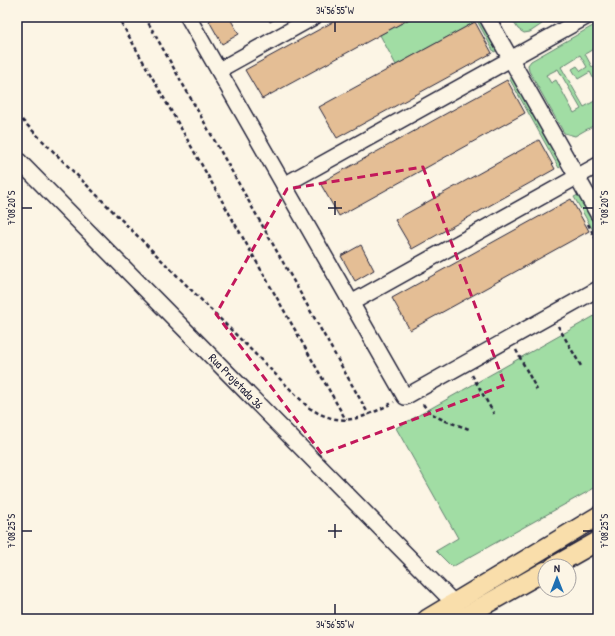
<svg xmlns="http://www.w3.org/2000/svg" width="615" height="636" viewBox="0 0 615 636" font-family="'Patrick Hand',sans-serif">
  <rect width="100%" height="100%" fill="#fcf5e5"/>
  <filter id="ink" filterUnits="userSpaceOnUse"><feTurbulence type="fractalNoise" baseFrequency=".025" numOctaves="2"/><feDisplacementMap in="SourceGraphic" scale="8" xChannelSelector="R" yChannelSelector="G"/><feConvolveMatrix kernelMatrix="1 2 1 2 8 2 1 2 1" color-interpolation-filters="sRGB"/></filter>
  <g filter="url(#ink)">
    <!-- grass -->
    <g fill="#a1dda4" stroke="#628070" fill-rule="evenodd">
      <path d="M413,17H472L475,22L396,65L380,35Z"/>
      <path d="M475,17H485L500,49L494,52Z"/>
      <path d="M532,17L542,24L530,32L524,33L518,29L511,18Z"/>
      <path d="M598,23V52L595,48L585,54L592,67L598,64V69L595,71L598,74V87L590,72L578,79L572,69L577,66L581,71L587,67L580,55L561,67L584,107L598,99V123L575,136L564,133L529,71L528,65L531,61ZM558,69L581,109L574,113L556,80L551,83L546,75Z"/>
      <path d="M513,76L563,165L559,168L509,78Z"/>
      <path d="M578,195H581L598,221V239L574,197Z"/>
      <path d="M598,314V486L452,567L436,551L458,538L396,428Z"/>
    </g>
    <!-- building -->
    <g fill="#e4be95" stroke="#22223b">
      <path d="M216,17H229L239,34L222,44L209,21Z"/>
      <path d="M267,17H279L270,22Z"/>
      <path d="M342,17H413L262,99L245,70Z"/>
      <path d="M475,22L492,53L337,138L319,107Z"/>
      <path d="M507,80L525,113L339,216L320,183Z"/>
      <path d="M539,140L555,169L412,249L395,220Z"/>
      <path d="M571,199L589,231L410,330L392,298Z"/>
      <path d="M361,245L374,270L355,281L341,256Z"/>
    </g>
    <g fill="none" stroke-linecap="round" stroke-linejoin="round">
      <defs>
        <g id="minor">
          <path d="M188,17L405,397L598,289"/>
          <path d="M487,17L598,214"/>
          <path d="M219,70L314,17"/>
          <path id="s1" d="M17,159L455,604"/>
          <path d="M284,185L586,17"/>
          <path d="M351,303L598,165"/>
        </g>
        <g id="major">
          <path d="M554,566L598,541"/>
          <path d="M427,619L598,516"/>
          <path d="M460,619L545,571"/>
        </g>
      </defs>
      <!-- minor casing -->
      <use href="#minor" stroke="#22223b" stroke-width="18"/>
      <!-- major casing -->
      <use href="#major" stroke="#22223b" stroke-width="21"/>
      <!-- path -->
      <g stroke="#22223b" stroke-width="2.5" stroke-dasharray="4 3" stroke-linecap="butt">
        <path d="M118,17L346,420"/>
        <path d="M145,17L369,415"/>
        <path d="M17,115L308,407C341,429 362,419 394,402"/>
        <path d="M588,224L598,243"/>
        <path d="M558,326L581,366"/>
        <path d="M516,350L537,390"/>
        <path d="M472,375L494,414"/>
        <path d="M423,404C432,419 453,423 469,429"/>
      </g>
      <!-- minor -->
      <use href="#minor" stroke="#fcf5e5" stroke-width="15"/>
      <!-- major -->
      <use href="#major" stroke="#f9deab" stroke-width="18"/>
    </g>
  </g>
  <!-- marked area -->
  <path fill="none" stroke="#c2185b" stroke-width="3" stroke-dasharray="8 5" stroke-linejoin="round" d="M423,167L505,385L322,454L216,314L287,189Z"/>
  <!-- ticks -->
  <path fill="none" stroke="#22223b" stroke-width="1.5" d="M335,22V32M335,201V215M22,208H32M328,208H342M583,208H593M335,524V538M22,531H32M328,531H342M583,531H593M335,604V614"/>
  <g text-anchor="middle" stroke-width="3" stroke-linejoin="round" paint-order="stroke">
    <!-- street labels -->
    <g font-size="12" fill="#22223b" stroke="#fcf5e5">
      <text dy="4" stroke="none"><textPath href="#s1" startOffset="312">Rua Projetada 36</textPath></text>
    </g>
  </g>
  <!-- margin -->
  <rect width="615" height="636" fill="none" stroke="#fcf5e5" stroke-width="44"/>
  <!-- north arrow -->
  <g transform="translate(557 578)"><circle r="19" fill="#fcf5e5" stroke="#a5a1a1"/>
  <path d="M0-3L7 15L0 10L-7 15Z" fill="#1f6fb2"/>
  <text y="-6" font-size="11" font-weight="bold" text-anchor="middle" fill="#22223b">N</text>
  </g>
  <rect x="22" y="22" width="571" height="592" fill="none" stroke="#22223b" stroke-width="1.5"/>
  <g font-size="10" text-anchor="middle" fill="#22223b">
    <text x="335" y="14">34°56'55"W</text>
    <text transform="translate(11 208) rotate(-90)" y="4">7°08'20"S</text>
    <text transform="translate(604 208) rotate(-90)" y="4">7°08'20"S</text>
    <text transform="translate(11 531) rotate(-90)" y="4">7°08'25"S</text>
    <text transform="translate(604 531) rotate(-90)" y="4">7°08'25"S</text>
    <text x="335" y="628">34°56'55"W</text>
  </g>
</svg>
